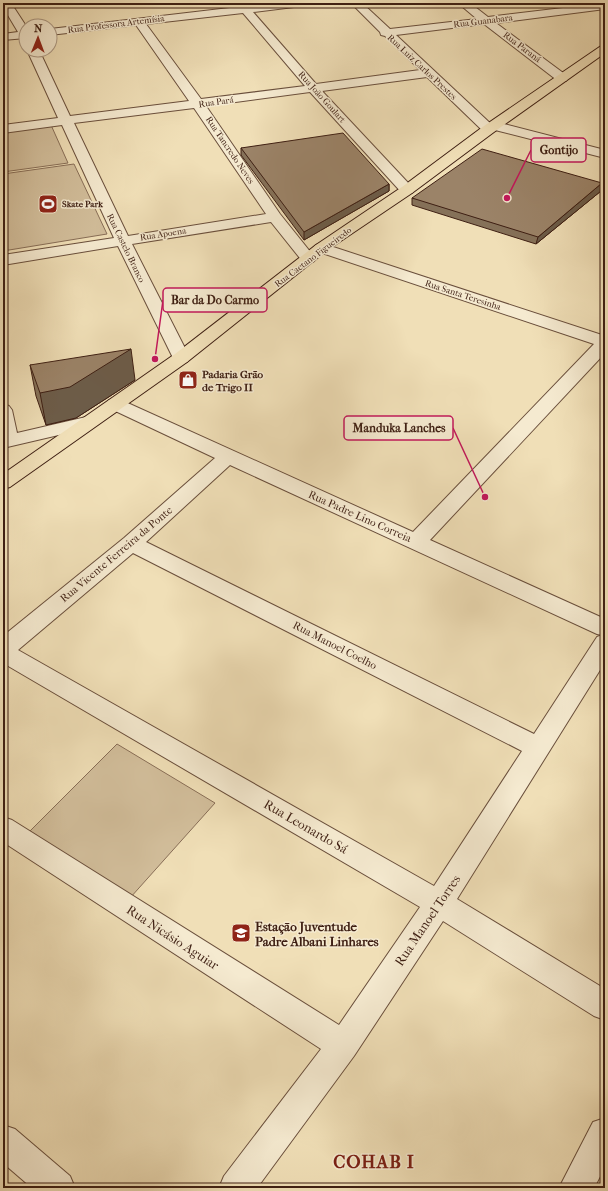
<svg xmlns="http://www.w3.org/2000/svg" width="608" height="1191" viewBox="0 0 608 1191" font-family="'IM FELL French Canon',serif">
  <rect width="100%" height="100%" fill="#f0dfb7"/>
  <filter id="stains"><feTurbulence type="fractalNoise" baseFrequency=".005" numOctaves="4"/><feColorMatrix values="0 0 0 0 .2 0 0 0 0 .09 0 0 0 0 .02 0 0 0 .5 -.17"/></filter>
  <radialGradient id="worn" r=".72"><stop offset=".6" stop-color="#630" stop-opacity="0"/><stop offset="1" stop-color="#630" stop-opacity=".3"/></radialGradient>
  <!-- green -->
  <g fill="#d2be9b" stroke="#886e57">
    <path d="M51,125L68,163L3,172V131Z"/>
    <path d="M74,164L107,234L3,251V174Z"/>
    <path d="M117,744L215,803L130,898L30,831Z"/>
  </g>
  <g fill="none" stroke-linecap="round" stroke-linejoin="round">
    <defs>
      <g id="minor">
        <path d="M3,3H11L26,26V38L3,40V34L18,32L3,7Z"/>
        <path d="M235,3H246L248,6L275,3H307L302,6L253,12L316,84L420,70L385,36L381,35L380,32L351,3H362L390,29L477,19L458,3H470L488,17L605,3V9L496,23L566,75L568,78L566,81H558L484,24L396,35L491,124L496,122L605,150V158L495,130L489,133L484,132L427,77L322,91L412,187L414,190L412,193H402L310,92L206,106L280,214L316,259L313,262H303L271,222L132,244L190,358L187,362L181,363L175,362L118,246L3,265V255L114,238L62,125L3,133V125L58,118L27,50H39L70,116L189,101L136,25L50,35V29L238,7ZM243,13L305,86L201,99L146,24ZM194,108L266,214L128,236L74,123Z"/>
        <path d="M321,243L605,336V353L430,540L605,619V662L457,899L605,989V1020L594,1016L443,921L354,1056L257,1188H219L224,1176L321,1049L3,842V817L12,820L339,1025L420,907L3,663V636L124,538L215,458L109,408L106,404L109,400L115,399L121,400L413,532L594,344L316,251L313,248L316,245ZM230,465L597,634L602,635L597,637L534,734L146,542ZM133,553L522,751L434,886L18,650Z"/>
        <path d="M3,404L9,406L12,410L17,433L86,417L93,419L95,423L93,427L3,448Z"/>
        <path d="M605,1118V1167L594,1188H559L593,1122Z"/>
        <path d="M3,1125L15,1129L70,1176L75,1188H32L3,1163Z"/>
      </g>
      <path id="major" d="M605,45V53L494,132L412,193L326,251L187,362L10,487L3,489V474L175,354L316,245L402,187L484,126L601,46Z"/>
    </defs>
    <!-- minor casing -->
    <use href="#minor" stroke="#6a4f3c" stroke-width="2"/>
    <!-- major casing -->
    <use href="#major" stroke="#3e1f13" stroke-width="2"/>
    <!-- minor -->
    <use href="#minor" fill="#f5ead0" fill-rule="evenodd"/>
    <!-- major -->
    <use href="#major" fill="#f0dfb7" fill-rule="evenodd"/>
  </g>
  <!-- wall -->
  <g fill="#857159" stroke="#3e1f13">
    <path d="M241,148L389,184V191L304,240L241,155Z"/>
    <path d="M602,183L601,191L536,244L412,205V198Z"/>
    <path d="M30,365L135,380L76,418L46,425L36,396Z"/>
  </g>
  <!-- shaded-wall -->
  <g fill="#6c5c49" stroke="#3e1f13">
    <path d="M602,183L601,191L536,244L538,237Z"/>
    <path d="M389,184V191L304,240V232Z"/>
    <path d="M131,349L135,380L76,418L46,425L40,393Z"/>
  </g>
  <!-- building -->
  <g fill="#9b8368" stroke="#3e1f13">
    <path d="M343,133L389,184L304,232L241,148Z"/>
    <path d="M482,149L602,183L538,237L412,198Z"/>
    <path d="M131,349L70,387L40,393L30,365Z"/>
  </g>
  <!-- icons -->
  <defs>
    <symbol id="stadium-square" viewBox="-11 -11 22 22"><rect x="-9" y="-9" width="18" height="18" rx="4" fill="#8f2418" stroke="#f5ead0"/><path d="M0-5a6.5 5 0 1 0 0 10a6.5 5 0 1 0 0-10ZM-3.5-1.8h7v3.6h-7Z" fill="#fff"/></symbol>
    <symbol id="shop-square" viewBox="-11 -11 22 22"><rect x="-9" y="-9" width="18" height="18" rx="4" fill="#8f2418" stroke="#f5ead0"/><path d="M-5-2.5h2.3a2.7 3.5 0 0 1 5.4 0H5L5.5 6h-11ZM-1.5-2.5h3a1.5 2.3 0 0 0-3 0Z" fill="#fff"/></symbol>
    <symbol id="school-square" viewBox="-11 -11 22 22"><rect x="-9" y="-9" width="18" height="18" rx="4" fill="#8f2418" stroke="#f5ead0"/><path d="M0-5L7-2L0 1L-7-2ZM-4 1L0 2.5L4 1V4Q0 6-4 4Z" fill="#fff"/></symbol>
  </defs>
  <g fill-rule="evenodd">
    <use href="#stadium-square" x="37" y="193" width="22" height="22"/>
    <use href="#shop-square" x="177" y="369" width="22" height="22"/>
    <use href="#school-square" x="230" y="922" width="22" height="22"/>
  </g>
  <g text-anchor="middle" stroke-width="3" stroke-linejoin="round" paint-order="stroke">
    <!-- far-street labels -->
    <g font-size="9" fill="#3e1f13" stroke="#f5ead0">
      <text transform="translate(483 21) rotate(-7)" y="3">Rua Guanabara</text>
      <text transform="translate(116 24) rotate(-7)" y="3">Rua Professora Artemísia</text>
      <text transform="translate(522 47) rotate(37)" y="3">Rua Paraná</text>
      <text transform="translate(422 67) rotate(43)" y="3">Rua Luiz Carlos Prestes</text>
      <text transform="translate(322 97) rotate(48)" y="3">Rua João Goulart</text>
      <text transform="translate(216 102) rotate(-8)" y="3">Rua Pará</text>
      <text transform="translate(230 150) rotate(56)" y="3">Rua Tancredo Neves</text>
      <text transform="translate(163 234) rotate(-9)" y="3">Rua Apoena</text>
      <text transform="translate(126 248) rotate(64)" y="3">Rua Castelo Branco</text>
      <text transform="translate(313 257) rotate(-37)" y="3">Rua Caetano Figueiredo</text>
      <text transform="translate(463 295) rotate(18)" y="3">Rua Santa Teresinha</text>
    </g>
    <!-- far-poi labels -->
    <g font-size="9" font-weight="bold" fill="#3e1f13" stroke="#f5ead0" text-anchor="start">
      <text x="62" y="207">Skate Park</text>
    </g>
    <!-- poi labels -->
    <g font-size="11" font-weight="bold" fill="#3e1f13" stroke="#f5ead0" text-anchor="start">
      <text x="202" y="378">Padaria Grão<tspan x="202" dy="13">de Trigo II</tspan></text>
    </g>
    <!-- street labels -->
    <g font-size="11" fill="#3e1f13" stroke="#f5ead0">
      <text transform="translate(360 516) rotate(24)" y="4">Rua Padre Lino Correia</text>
      <text transform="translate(116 554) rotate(-40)" y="4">Rua Vicente Ferreira da Ponte</text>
      <text transform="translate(335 645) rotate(27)" y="4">Rua Manoel Coelho</text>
    </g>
    <!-- near-street labels -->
    <g font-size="13" fill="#3e1f13" stroke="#f5ead0">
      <text transform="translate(306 826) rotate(30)" y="5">Rua Leonardo Sá</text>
      <text transform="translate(427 920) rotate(-56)" y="5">Rua Manoel Torres</text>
      <text transform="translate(173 937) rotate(33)" y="5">Rua Nicásio Aguiar</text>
    </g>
    <!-- near-poi labels -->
    <g font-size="13" font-weight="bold" fill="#3e1f13" stroke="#f5ead0" text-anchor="start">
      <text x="255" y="931">Estação Juventude<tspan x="255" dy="15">Padre Albani Linhares</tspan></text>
    </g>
    <!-- near-district labels -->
    <g font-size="18" font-weight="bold" letter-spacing="1" fill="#7a1f14" stroke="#f5ead0">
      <text x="374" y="1168">COHAB I</text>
    </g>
  </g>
  <!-- callouts -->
  <path fill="none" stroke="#c2185b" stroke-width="1.5" d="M507 198L531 150M155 359L163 300M485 497L453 428"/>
  <g fill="#c2185b" stroke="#f5ead0" stroke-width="1.5">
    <circle cx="507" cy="198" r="4"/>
    <circle cx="155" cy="359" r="4"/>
    <circle cx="485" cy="497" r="4"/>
  </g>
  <g fill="#f5ead0" stroke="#c2185b" stroke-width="1.5">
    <rect x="531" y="138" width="55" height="24" rx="4"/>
    <rect x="163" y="288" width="104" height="24" rx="4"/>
    <rect x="344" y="416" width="109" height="24" rx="4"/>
  </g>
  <g font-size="12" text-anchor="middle" font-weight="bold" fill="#3e1f13">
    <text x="559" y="154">Gontijo</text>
    <text x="215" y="304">Bar da Do Carmo</text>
    <text x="399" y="432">Manduka Lanches</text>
  </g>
  <!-- margin -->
  <rect width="608" height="1191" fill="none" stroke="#f0dfb7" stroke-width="16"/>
  <rect x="4" y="4" width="600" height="1183" fill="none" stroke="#3e1f13" stroke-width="2"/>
  <rect x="8" y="8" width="592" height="1175" fill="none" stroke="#3e1f13"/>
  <!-- north arrow -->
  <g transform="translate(38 38) rotate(1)"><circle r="19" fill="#f5ead0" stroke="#ac9984"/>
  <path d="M0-3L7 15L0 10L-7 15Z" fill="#8f2418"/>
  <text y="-6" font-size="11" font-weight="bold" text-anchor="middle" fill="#3e1f13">N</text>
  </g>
  <rect width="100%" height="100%" filter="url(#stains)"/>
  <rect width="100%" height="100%" fill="url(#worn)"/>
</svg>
